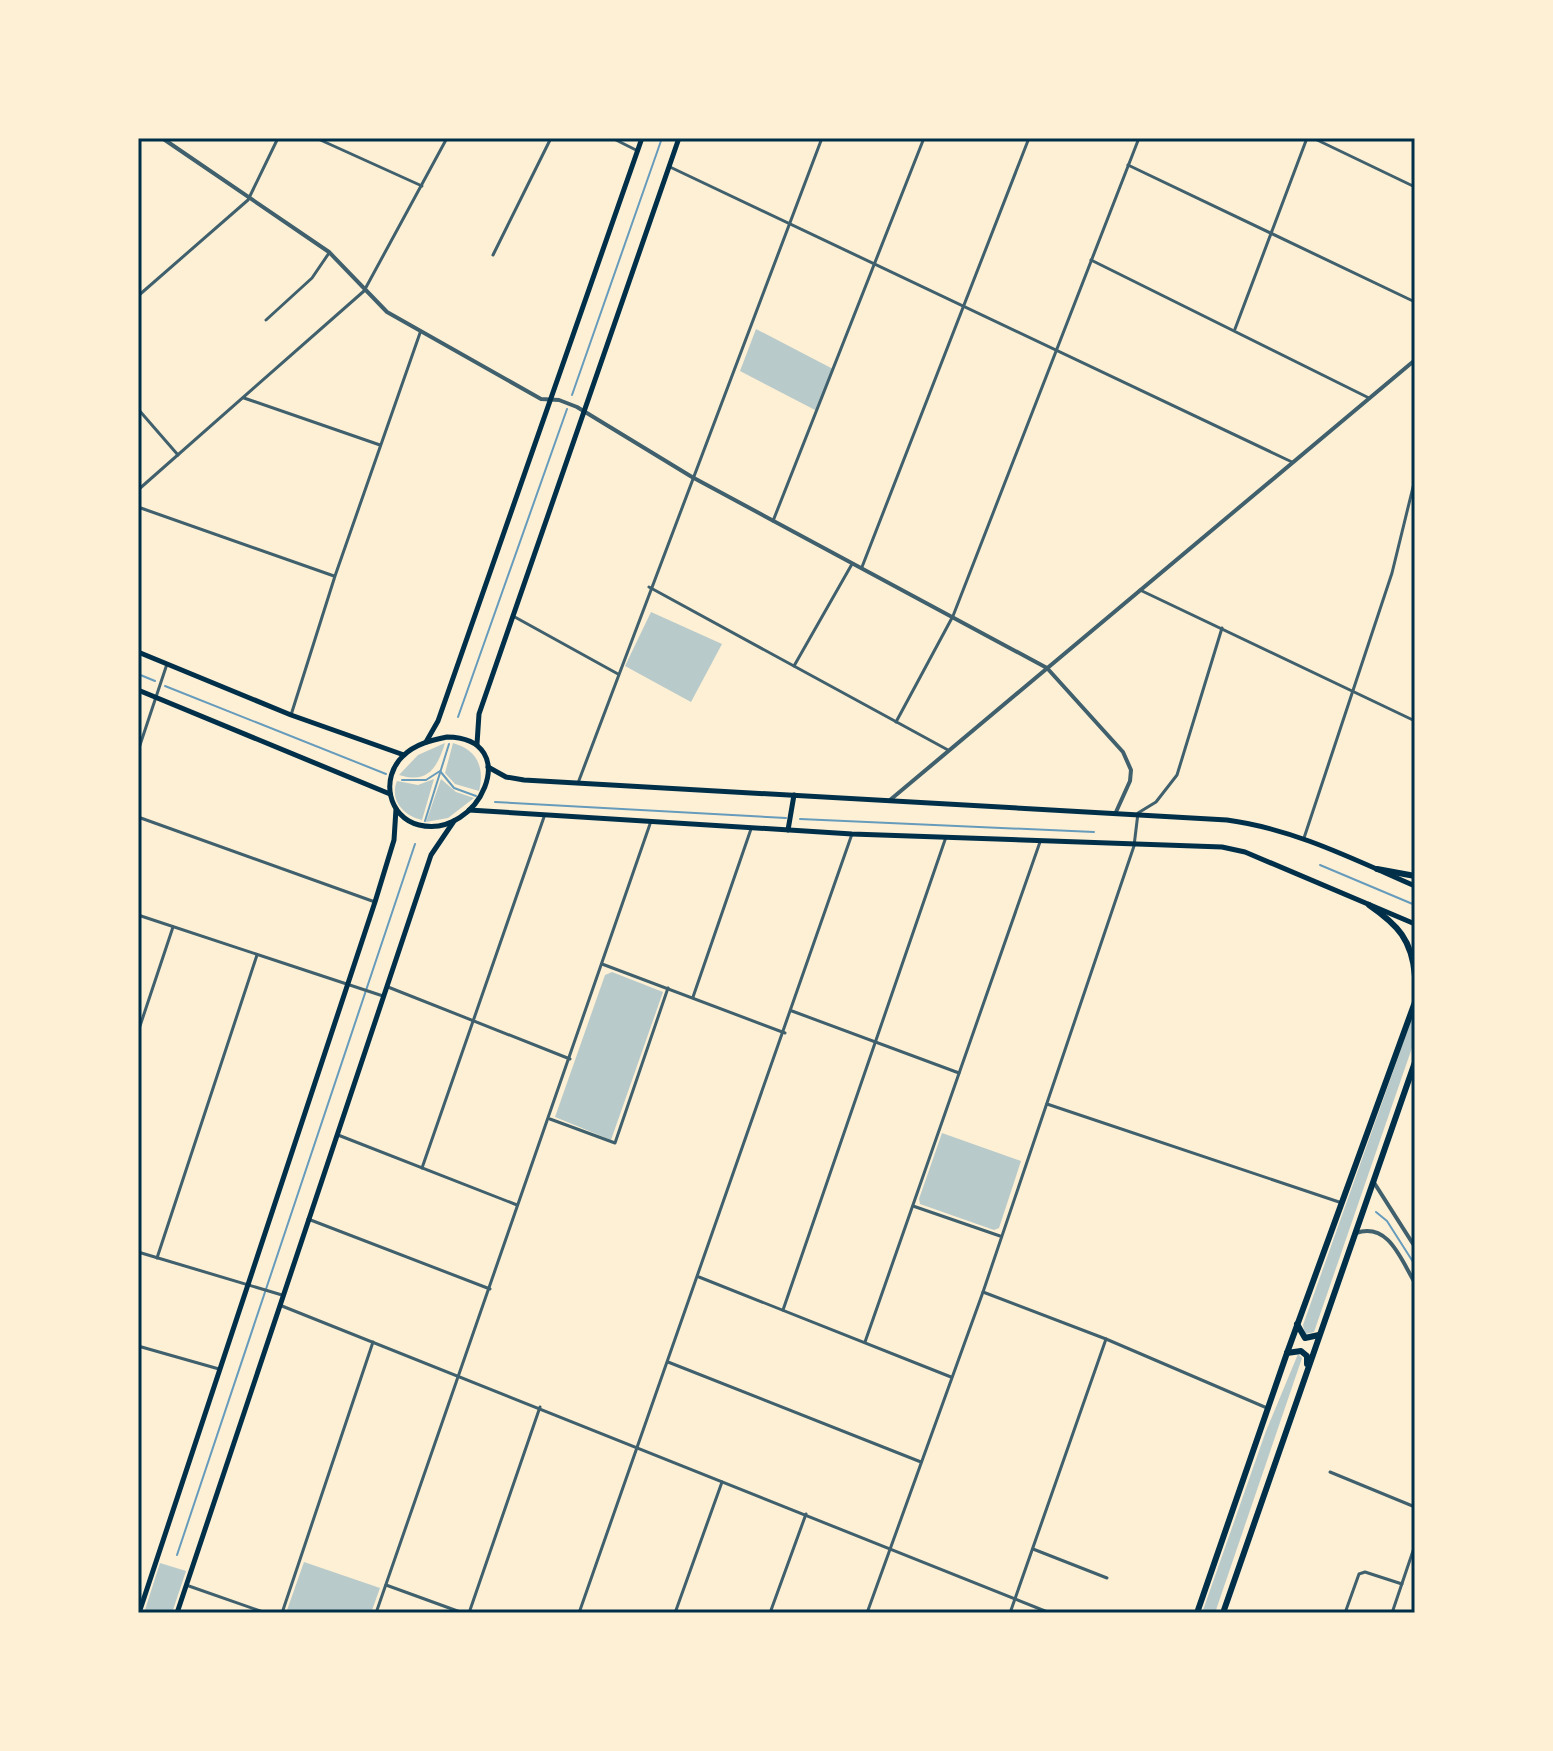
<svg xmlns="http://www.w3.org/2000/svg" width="1553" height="1751" viewBox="0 0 1553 1751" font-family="Commissioner,sans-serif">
  <rect width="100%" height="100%" fill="#fdf0d5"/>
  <!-- green -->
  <g fill="#b9caca">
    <path d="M756,329L833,369L817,411L740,371Z"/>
    <path d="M651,612L722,644L691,702L625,666Z"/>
    <path d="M445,743C437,768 428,784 399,775L418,755Z"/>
    <path d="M453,743C477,750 485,767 479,791L455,784L445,773Z"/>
    <path d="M434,779L422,820C404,816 389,800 397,781L418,785Z"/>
    <path d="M441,779L456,792L474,798L448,818L426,822Z"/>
    <path d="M612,972L663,992L611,1140L555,1117L605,975Z"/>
    <path d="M1415,1010V1039L1314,1332L1305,1334L1303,1325Z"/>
    <path d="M942,1133L1021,1161L999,1228L994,1230L920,1204L919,1199Z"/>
    <path d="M1298,1354L1302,1358L1215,1613H1202L1266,1431Z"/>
    <path d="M304,1562L380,1588L371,1613H286Z"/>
    <path d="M160,1563L186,1571L172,1613H144Z"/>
  </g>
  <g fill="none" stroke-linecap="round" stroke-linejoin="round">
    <!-- stream -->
    <g stroke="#669bbc" stroke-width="2">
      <path d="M572,395L662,138"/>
      <path d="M138,674L155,681"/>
      <path d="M165,686L386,774"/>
      <path d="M458,717L567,409"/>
      <path d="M402,780H426L440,771L454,788L476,796"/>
      <path d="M495,802L786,818"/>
      <path d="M800,819L1094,832"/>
      <path d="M425,821L449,744"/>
      <path d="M1320,865L1415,905"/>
      <path d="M1376,1212L1387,1221L1415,1265"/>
      <path d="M177,1555L415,844"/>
    </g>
    <!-- minor -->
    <g stroke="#3f606c" stroke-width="3">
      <path d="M316,138L422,186"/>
      <path d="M612,138L638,151"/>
      <path d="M1313,138L1415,187"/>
      <path d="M1128,165L1415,302"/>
      <path d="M670,167L1292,462"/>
      <path d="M493,255L551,138"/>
      <path d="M1091,260L1369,398"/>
      <path d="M138,296L248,200L278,138"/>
      <path d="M266,320L312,278L329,253"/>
      <path d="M1235,329L1307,138"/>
      <path d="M244,398L380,445"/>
      <path d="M138,409L178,455"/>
      <path d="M138,490L364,291L447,138"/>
      <path d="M138,507L334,576"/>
      <path d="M773,521L924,138"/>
      <path d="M862,567L1029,138"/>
      <path d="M649,587L948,750"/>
      <path d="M1140,590L1415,721"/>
      <path d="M513,616L618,674"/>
      <path d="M794,666L852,564"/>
      <path d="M291,715L335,576L420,333"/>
      <path d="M896,722L953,616L1139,138"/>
      <path d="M138,751L167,664"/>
      <path d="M578,783L822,138"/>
      <path d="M138,817L375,902"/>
      <path d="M1304,838L1392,573L1415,479"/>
      <path d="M138,915L383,996"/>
      <path d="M602,964L785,1033"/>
      <path d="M388,987L570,1059"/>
      <path d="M693,997L751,829"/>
      <path d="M792,1011L959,1073"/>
      <path d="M138,1032L173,927"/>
      <path d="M1047,1104L1342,1203"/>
      <path d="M550,1119L615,1143L668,988"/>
      <path d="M338,1135L517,1205"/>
      <path d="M422,1168L544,817"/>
      <path d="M913,1206L1000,1236"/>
      <path d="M308,1219L490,1289"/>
      <path d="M138,1252L282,1295"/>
      <path d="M157,1258L257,955"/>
      <path d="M699,1277L951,1377"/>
      <path d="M983,1292L1106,1339L1267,1408"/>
      <path d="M282,1306L1050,1613"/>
      <path d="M783,1310L946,837"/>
      <path d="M865,1342L1040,842"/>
      <path d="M138,1346L219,1369"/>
      <path d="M668,1362L921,1462"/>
      <path d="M1330,1472L1415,1507"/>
      <path d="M1033,1549L1107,1578"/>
      <path d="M186,1585L266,1613"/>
      <path d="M386,1585L463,1613"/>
      <path d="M282,1613L373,1342"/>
      <path d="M376,1613L650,824"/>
      <path d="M469,1613L540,1407"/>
      <path d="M579,1613L852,834"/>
      <path d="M675,1613L722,1482"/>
      <path d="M770,1613L806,1514"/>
      <path d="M867,1613L983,1292L1134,846L1138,813L1156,802L1177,775L1222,628"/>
      <path d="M1010,1613L1106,1339"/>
      <path d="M1345,1613L1359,1574L1365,1572L1402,1584"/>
      <path d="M1392,1613L1415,1545"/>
    </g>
    <!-- tertiary -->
    <g stroke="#3f606c" stroke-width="4">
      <path d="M162,138L329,252L387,312L541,399L559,400L577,407L692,477L1047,668L1123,752L1131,770L1130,781L1116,812"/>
      <path d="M890,800L1415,360"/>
      <path d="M1373,1181L1415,1247"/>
      <path d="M1356,1233C1389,1222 1401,1260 1415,1283"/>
    </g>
    <!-- secondary -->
    <g stroke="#003049" stroke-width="5">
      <path d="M138,652L291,715L404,755"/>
      <path d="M138,690L390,794"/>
      <path d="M447,737C525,738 479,840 419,825C388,817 380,778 403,756C415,744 432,740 447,737Z"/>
      <path d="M426,742L438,721L642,138"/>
      <path d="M477,744L479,714L679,138"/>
      <path d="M488,767L506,777L524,780L1227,820C1294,829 1353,859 1415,886"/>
      <path d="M469,810L852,834L1222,847L1245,852L1415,924"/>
      <path d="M788,830L794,795"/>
      <path d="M139,1613L375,902L394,840L396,809"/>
      <path d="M177,1613L431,855L454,821"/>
    </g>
    <!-- trunk -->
    <g stroke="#003049" stroke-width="6">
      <path d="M1377,869L1415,876"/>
      <path d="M1369,905C1398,925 1412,940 1415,976"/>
      <path d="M1415,1003V987"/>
      <path d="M1297,1324L1305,1338L1319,1335"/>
      <path d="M1287,1353L1301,1351L1307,1356V1364"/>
      <path d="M1197,1613L1287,1353L1415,1002"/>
      <path d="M1223,1613L1415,1062"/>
    </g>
  </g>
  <!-- border -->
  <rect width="1553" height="1751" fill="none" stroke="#fdf0d5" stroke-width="280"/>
  <rect x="140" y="140" width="1273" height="1471" fill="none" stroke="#003049" stroke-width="3"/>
</svg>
